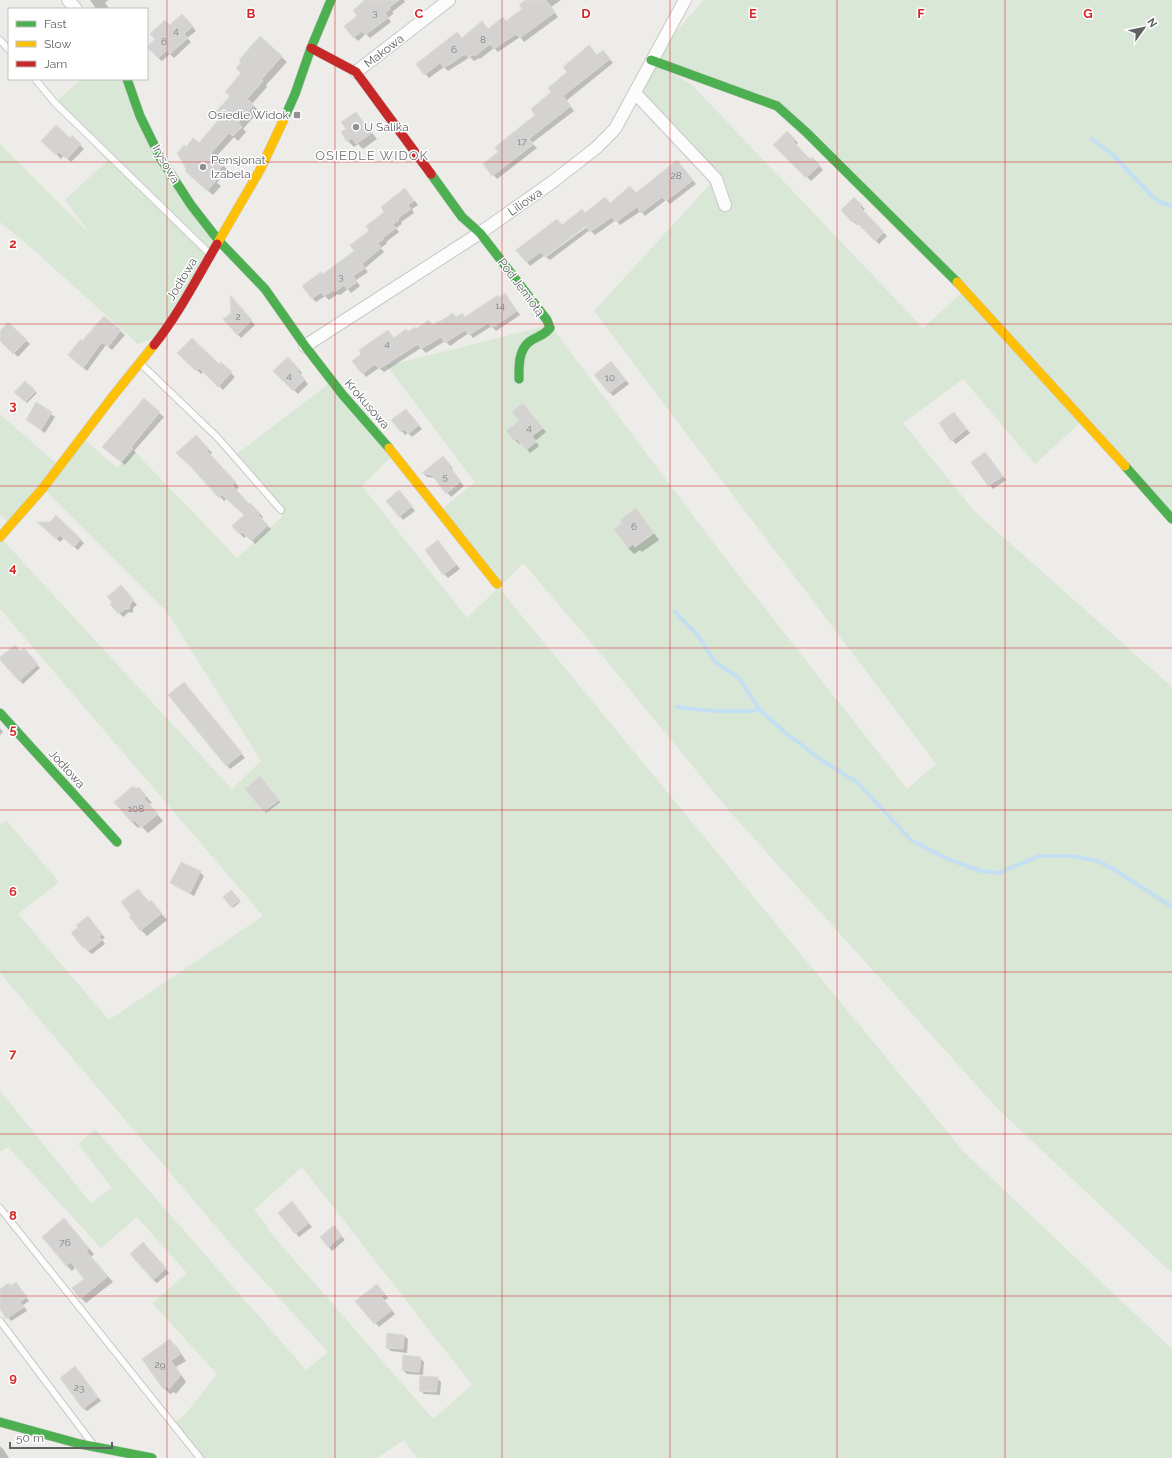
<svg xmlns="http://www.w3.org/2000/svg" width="1172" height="1458" viewBox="0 0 1172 1458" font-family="Raleway,sans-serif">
  <rect width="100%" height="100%" fill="#edece9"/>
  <!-- green -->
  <g fill="#d9e7d6" fill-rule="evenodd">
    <path d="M704,0H1172V519L1083,420L1035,464L963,379L903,423L976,513L1172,687V1273L997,1108L731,813L599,652L523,563L499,588L964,1152L1172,1349V1458H417L404,1440L377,1458H200L172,1423L183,1417L217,1374L152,1303L187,1273L137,1217L101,1248L8,1147L0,1152V1091L91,1203L112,1188L78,1144L95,1129L306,1370L328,1352L241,1256L0,973V826L6,820L59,882L18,914L109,1020L263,916L0,609V537L232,789L261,761L167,612L43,488L10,524L0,515V414L59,466L81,437L117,468L134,451L237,558L283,516L237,454L332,381L394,454L362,486L467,618L499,587L441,510L475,482L387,366L550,325L712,541L907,789L936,764L594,311L712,182L632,99L651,60ZM654,62L777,106L965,290L923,328L692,85ZM302,1167L472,1385L433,1419L269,1231L267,1226L254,1210Z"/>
    <path d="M81,79H127L140,116L219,241L162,335L138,344L36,252L0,222V144L91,235L65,200L107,161L55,103Z"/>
  </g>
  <!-- shadow -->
  <g fill="#0003">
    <path d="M90,0H108L105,3L109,8L96,9Z"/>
    <path d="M367,0H404L405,2L392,12L394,13L388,18L391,22L370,38L366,34L358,41L354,37L358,16Z"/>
    <path d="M527,0H561L551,7L558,17L524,42L520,37L498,52L494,48L480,59L479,58L474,61L470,57L448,71L444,67L429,78L418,65L462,39L489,30L507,22L523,9Z"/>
    <path d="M186,19L196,31L187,38L191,42L174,58L170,54L162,61L158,58L156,40L170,27Z"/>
    <path d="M260,37L287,62L266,85L267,87L252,104L259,111L243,129L246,132L238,141L234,137L215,158L228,170L217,183L221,186L213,195L191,176L187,169L186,149L199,144L221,119L215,114L231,96Z"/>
    <path d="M603,51L613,63L566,101L574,111L532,143L537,148L497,179L484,164L499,152L536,115L568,72Z"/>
    <path d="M356,113L377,139L363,149L358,144L354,147L348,141L347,129Z"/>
    <path d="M787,132L798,143L796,145L810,160L812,158L823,170L811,181L775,145Z"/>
    <path d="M72,137L84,149L71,162L64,155L61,159L43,141L70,139Z"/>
    <path d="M677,161L696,184L670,204L666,200L645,216L641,211L620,225L616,220L595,235L590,230L550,260L546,257L591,224L589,223L530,266L518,251L585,214L636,194Z"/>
    <path d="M405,189L418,205L412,209L414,213L401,222L402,224L396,228L399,232L386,242L387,243L381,248L384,252L365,268L368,272L356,280L360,286L351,293L348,289L340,295L338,294L329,300L325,296L316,302L312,298L323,275L355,251Z"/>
    <path d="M854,198L865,209L863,211L887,236L879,244L859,223L857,225L842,210Z"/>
    <path d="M505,294L520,315L496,331L492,326L473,338L469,333L450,346L445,341L426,353L421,348L384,372L379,368L366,377L363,373L388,331L395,339L406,330L409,333L417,330L429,321L433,325L457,318L465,317Z"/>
    <path d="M231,298L255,325L241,338L224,320L232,313Z"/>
    <path d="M104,317L125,335L112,350L106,345L87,371L73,359L83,342Z"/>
    <path d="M8,323L30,344L18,357L0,340V332Z"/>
    <path d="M179,353L219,365L221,363L235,377L223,390L204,371L201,374Z"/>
    <path d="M288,358L302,373L300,375L308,384L298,394L275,371Z"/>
    <path d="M615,366L629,384L613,396L596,375Z"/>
    <path d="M25,382L37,393L27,403L15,392Z"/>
    <path d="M144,400L164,417L134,451L136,452L125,465L107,451Z"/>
    <path d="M36,403L55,417L45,433L27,420Z"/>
    <path d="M526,408L546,432L535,441L539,446L530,453L521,442L519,444L515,440L520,421Z"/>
    <path d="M954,413L970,433L956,444L952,440Z"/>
    <path d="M410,414L422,429L412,437L408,433L405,435L393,420Z"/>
    <path d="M196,436L212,453L210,455L239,487L236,490L249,505L250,504L263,517L261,519L271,529L255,544L247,535L244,538L233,526L245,515L227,498L224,501L194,469Z"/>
    <path d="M985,453L1006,480L993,489L972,462Z"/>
    <path d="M447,461L453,469L451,470L464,486L451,497L436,478L427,477L423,473Z"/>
    <path d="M402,495L415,511L403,520L387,501Z"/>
    <path d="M636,509L659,540L642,552L640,550L634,554L628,548L623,524Z"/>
    <path d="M56,517L84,543L78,550L64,538L60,542L40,523H51Z"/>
    <path d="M438,541L460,569L448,578L444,574Z"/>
    <path d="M125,590L137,605L133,608V613L129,612L123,617L111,604Z"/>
    <path d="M21,652L27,653L40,668L23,684L0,659Z"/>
    <path d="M187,687L245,758L230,769L169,695Z"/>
    <path d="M0,728L3,732L0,735Z"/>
    <path d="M261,779L280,802L266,813L246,789Z"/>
    <path d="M139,788L152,803L149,804L163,821L148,833L141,826L138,828L132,822L136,790Z"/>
    <path d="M200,872L204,876L194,896L175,886L172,883Z"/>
    <path d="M233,893L240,902L233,908L232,906Z"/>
    <path d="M151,902L167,920L147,936L141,930L149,903Z"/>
    <path d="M91,921L105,938L102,939L105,944L92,954L84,948L72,933Z"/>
    <path d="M292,1202L312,1227L299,1237L296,1233Z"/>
    <path d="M69,1225L94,1254L91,1257L113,1282L86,1303L81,1298L85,1279L76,1267L72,1271L67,1266Z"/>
    <path d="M334,1227L345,1240L332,1251L321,1237Z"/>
    <path d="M147,1248L169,1273L157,1283L153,1280Z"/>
    <path d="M16,1283L29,1301L23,1305L27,1311L11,1321L0,1307V1290L11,1287Z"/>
    <path d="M380,1289L388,1298L384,1301L395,1314L379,1327L357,1301Z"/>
    <path d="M404,1336L408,1339L407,1353L391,1351L387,1348Z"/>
    <path d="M170,1340L176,1346L186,1361L176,1367L186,1382L176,1394L174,1392L170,1394L164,1388Z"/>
    <path d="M420,1358L424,1362L423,1375L407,1374L403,1370Z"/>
    <path d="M79,1371L101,1401L87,1411L83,1408Z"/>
    <path d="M437,1378L441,1382L440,1395L424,1394L420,1390Z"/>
    <path d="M0,1446L4,1450L9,1458H0Z"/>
  </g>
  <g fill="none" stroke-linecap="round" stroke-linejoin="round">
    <!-- stream -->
    <g stroke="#c4dff1" stroke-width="4">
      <path d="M1092,139L1112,154L1154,198L1160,202L1172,206"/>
      <path d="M675,612L697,634L715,662L739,678L760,710L787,734L823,761L857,782L911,840L945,858L981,871L999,873L1039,856H1072L1098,861L1117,871L1172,907"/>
      <path d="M677,707C705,711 732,713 760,710"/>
    </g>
  </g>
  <!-- building -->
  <g fill="#d4d3d1" stroke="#dcdbd8">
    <path d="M365,0H399L389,7L390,9L385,13L388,18L365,35L362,31L353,38L344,26L357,16L353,10Z"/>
    <path d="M525,0H546L555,12L520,38L516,34L494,49L490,44L475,56L474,54L469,58L465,54L444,68L440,63L424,75L416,64L457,32L462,38L482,21L488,29L503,17L506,21L522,9L519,5Z"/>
    <path d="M182,14L193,26L184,34L188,38L170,54L166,51L158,58L147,47L155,39L150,34L165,20L170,25Z"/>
    <path d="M260,36L282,56L261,80L263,81L247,99L254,105L238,123L242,127L233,136L229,133L211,153L224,164L213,177L216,181L207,191L185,171L186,169L177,153L184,145L186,147L193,138L199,143L220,118L214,114L230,96L225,92L241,73L236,68L241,62L239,60Z"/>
    <path d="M589,45L597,55L603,50L610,59L563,96L571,106L529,139L534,144L492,176L483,164L498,152L495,147L535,115L531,109L551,92L548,88L567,72L563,67Z"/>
    <path d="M356,112L372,133L356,144L352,138L347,142L341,132L346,129L341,122Z"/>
    <path d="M56,125L70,138L72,135L81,144L67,159L59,152L56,155L41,141Z"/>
    <path d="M787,131L795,139L793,141L801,150L810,159L812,157L820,165L806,178L773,145Z"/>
    <path d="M677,160L693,180L666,201L662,197L641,213L637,207L616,222L612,217L590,232L586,226L545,257L541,252L526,262L516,250L557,219L562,225L582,209L585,213L605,197L610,203L630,186L636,193Z"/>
    <path d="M405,188L414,201L408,205L411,209L398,218L399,220L393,224L396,228L383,238L384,239L378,243L381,248L362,264L365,268L353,276L357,282L347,289L344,285L335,292L334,290L324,296L321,292L312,299L302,286L321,272L323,274L354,251L350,245L369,231L366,226L384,212L381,207Z"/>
    <path d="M854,197L862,205L860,207L884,232L875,241L854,220L852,222L841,210Z"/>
    <path d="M505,293L517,311L492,328L488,323L469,335L465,330L445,343L441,337L421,349L418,344L379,369L375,364L362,374L352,361L361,354L359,350L388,330L394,338L406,329L408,332L415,327L416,329L429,320L432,325L439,321V322L453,313L456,317L462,313L465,317L498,295L499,297Z"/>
    <path d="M230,295L252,320L237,335L223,319L231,313Z"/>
    <path d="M104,316L121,330L108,347L102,342L83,368L68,355L81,339L82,341Z"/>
    <path d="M8,322L27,340L13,354L0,341V331Z"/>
    <path d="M192,338L219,364L221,362L232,372L218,387L199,368L196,371L177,353Z"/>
    <path d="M288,357L299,369L297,371L305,379L293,391L273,371Z"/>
    <path d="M611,361L626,380L609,393L594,375Z"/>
    <path d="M25,381L36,391L25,402L14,392Z"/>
    <path d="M144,398L160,412L131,447L133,448L121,462L102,447Z"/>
    <path d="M36,402L52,412L41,430L26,420Z"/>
    <path d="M523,403L543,428L532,436L536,442L526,450L517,439L514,441L506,431L519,421L512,412Z"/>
    <path d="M406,409L419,425L408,434L404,429L401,432L391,420Z"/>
    <path d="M954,412L967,429L951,441L939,423Z"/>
    <path d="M196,435L209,449L207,451L236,482L232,485L249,504L250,503L260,513L258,515L268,525L251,541L242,532L239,534L232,526L244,515L222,495L219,498L191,467L176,453Z"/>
    <path d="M985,452L1003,476L988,486L971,462Z"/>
    <path d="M443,456L450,464L448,465L461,481L446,494L432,475L422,473Z"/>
    <path d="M399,490L412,506L399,517L386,501Z"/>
    <path d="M636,508L654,533L635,547L633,544L628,548L614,530L622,523L620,520Z"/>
    <path d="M56,515L81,539L74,547L60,535L56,539L37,522H50Z"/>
    <path d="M438,540L456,565L443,575L425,550Z"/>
    <path d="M121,585L134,600L130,604L129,609H125L118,614L110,604L112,602L107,597Z"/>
    <path d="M15,645L20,651L24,648L38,664L19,681L0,660V657Z"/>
    <path d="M184,682L242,753L226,766L168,695Z"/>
    <path d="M260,776L279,800L264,812L245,789Z"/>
    <path d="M133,786L136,789L139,787L146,796L144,798L158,814L141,828L135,820L132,823L114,802Z"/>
    <path d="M181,862L201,871L190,893L170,883Z"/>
    <path d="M138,889L149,902L151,900L162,913L140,931L129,916L131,915L121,902Z"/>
    <path d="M231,890L240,900L231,907L223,897Z"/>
    <path d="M88,916L102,934L99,936L102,940L88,951L84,947L83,948L71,933L78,927L76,925Z"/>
    <path d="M292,1201L309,1223L295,1234L278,1213Z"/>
    <path d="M64,1218L89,1248L86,1251L108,1276L80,1299L72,1288L84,1279L71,1262L66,1266L42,1237Z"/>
    <path d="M334,1225L342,1236L328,1247L320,1237Z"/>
    <path d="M143,1242L166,1268L153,1280L130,1254Z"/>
    <path d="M16,1282L27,1297L20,1302L24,1307L6,1319L0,1309V1289L9,1283L10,1286Z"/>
    <path d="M377,1284L385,1294L381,1296L392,1310L374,1324L355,1301Z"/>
    <path d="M387,1333L404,1335L403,1349L386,1348Z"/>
    <path d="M170,1339L180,1354L171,1361L181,1375L169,1389L167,1386L163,1389L142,1359Z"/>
    <path d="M403,1355L421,1357L419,1372L402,1370Z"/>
    <path d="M75,1366L98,1397L83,1409L60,1378Z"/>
    <path d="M420,1376L438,1377L436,1392L419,1391Z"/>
  </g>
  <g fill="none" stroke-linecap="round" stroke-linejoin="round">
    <defs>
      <g id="lane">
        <path d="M0,40L9,50"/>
        <path d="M35,79L55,103L209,253"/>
        <path d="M141,364L218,438L281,510"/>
        <path d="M0,1208L200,1458"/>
        <path d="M0,1321L92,1443"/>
      </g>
      <g id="street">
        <path d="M68,0L76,9"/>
        <path d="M356,72L449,0"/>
        <path d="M635,93L716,179L725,205"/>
        <path d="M305,346L480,233L551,183L596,148L615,129L685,0"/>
      </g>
      <g id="fast">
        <path d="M651,60L777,106L806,132L957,282"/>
        <path d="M127,79L140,116L161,159L191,205L219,241L265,289L305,346L342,394L389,448"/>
        <path d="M284,119L295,94L311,48L331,0"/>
        <path d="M431,174L462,217L480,233L547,320L550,328L548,330C543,336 535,337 529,342C518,351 519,367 519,379"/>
        <path d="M1125,466L1172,519"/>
        <path d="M0,713L117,842"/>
        <path d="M0,1422L80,1444L152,1458"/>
      </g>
      <g id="slow">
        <path d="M217,244L260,170L284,119"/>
        <path d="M957,282L1125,466"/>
        <path d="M389,448L497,584"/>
        <path d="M0,537L43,488L113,396L154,345"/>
      </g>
      <g id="jam">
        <path d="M311,48L356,72L431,174"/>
        <path d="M154,345C178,315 197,278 217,244"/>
      </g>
    </defs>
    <!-- lane casing -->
    <use href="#lane" stroke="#c8c8c8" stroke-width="8"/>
    <!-- street casing -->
    <use href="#street" stroke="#c8c8c8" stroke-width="14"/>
    <!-- fast casing -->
    <use href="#fast" stroke="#cacaca" stroke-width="10"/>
    <!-- slow casing -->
    <use href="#slow" stroke="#cacaca" stroke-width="10"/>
    <!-- jam casing -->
    <use href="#jam" stroke="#cacaca" stroke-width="10"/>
    <!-- lane -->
    <use href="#lane" stroke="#fcfcfc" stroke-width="6"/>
    <!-- street -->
    <use href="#street" stroke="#fcfcfc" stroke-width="12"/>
    <!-- fast -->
    <use href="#fast" stroke="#4caf50" stroke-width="9"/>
    <!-- slow -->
    <use href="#slow" stroke="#ffc107" stroke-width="9"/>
    <!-- jam -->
    <use href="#jam" stroke="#c62828" stroke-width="9"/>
  </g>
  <!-- grid -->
  <path fill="none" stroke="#d62828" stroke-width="1" stroke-opacity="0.55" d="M167,0V1458M335,0V1458M502,0V1458M670,0V1458M837,0V1458M1005,0V1458M0,162H1172M0,324H1172M0,486H1172M0,648H1172M0,810H1172M0,972H1172M0,1134H1172M0,1296H1172"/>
  <!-- markers -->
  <g fill="#919293" stroke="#fff" stroke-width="1.5">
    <rect x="293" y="111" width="8" height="8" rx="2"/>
    <circle cx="356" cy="127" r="4"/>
    <circle cx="203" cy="167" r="4"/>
  </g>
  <g text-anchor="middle" stroke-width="3" stroke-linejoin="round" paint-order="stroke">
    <!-- number labels -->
    <g font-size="10" fill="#7e8081">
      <text x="375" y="16">3</text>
      <text x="176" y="34">4</text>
      <text x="483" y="43">8</text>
      <text x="164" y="45">6</text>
      <text x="454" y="53">6</text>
      <text x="522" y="145">17</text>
      <text x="676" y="179">28</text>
      <text x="341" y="280">3</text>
      <text x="500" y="309">14</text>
      <text x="238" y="320">2</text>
      <text x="387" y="347">4</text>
      <text x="289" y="379">4</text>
      <text x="610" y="381">10</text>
      <text x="529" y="431">4</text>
      <text x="445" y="480">5</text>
      <text x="634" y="530">6</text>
      <text x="136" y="812">108</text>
      <text x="65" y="1246">76</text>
      <text x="160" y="1368">29</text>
      <text x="79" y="1391">23</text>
    </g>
    <!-- street labels -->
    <g font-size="12" fill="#5f6265" stroke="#fff">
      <text transform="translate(384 51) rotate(-38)" y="4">Makowa</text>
      <text transform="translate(166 164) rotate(60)" y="4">Irysowa</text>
      <text transform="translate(525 202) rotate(-35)" y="4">Liliowa</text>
      <text transform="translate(182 279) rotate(-59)" y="4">Jodłowa</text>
      <text transform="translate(521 287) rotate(53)" y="4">Pod Jemiołą</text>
      <text transform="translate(367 404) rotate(49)" y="4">Krokusowa</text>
      <text transform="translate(67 769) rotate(48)" y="4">Jodłowa</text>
    </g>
    <!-- poi labels -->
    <g font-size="12" fill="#5f6265" stroke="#fff" text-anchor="start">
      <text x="289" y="119" text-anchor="end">Osiedle Widok</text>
      <text x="364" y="131">U Salika</text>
      <text x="211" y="164">Pensjonat<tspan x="211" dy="14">Izabela</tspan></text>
    </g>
    <!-- neighbourhood labels -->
    <g font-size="13" letter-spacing="1" fill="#707477" stroke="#fff">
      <text x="372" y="160">OSIEDLE WIDOK</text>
    </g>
  </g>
  <g font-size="13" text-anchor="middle" font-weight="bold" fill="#d62828" stroke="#fff" stroke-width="3" stroke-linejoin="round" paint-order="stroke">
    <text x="251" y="18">B</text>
    <text x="419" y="18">C</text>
    <text x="586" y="18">D</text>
    <text x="753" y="18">E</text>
    <text x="921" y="18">F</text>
    <text x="1088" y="18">G</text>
    <text x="13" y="248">2</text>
    <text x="13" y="410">3</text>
    <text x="13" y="572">4</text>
    <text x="13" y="734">5</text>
    <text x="13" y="896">6</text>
    <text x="13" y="1058">7</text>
    <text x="13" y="1220">8</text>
    <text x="13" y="1382">9</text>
  </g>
  <!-- legend -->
  <rect x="8" y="8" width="140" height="72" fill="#ffffff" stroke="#bfc0c1"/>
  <rect x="16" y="21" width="20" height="6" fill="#4caf50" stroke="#bfc0c1"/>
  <text x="44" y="28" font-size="12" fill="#5f6265">Fast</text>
  <rect x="16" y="41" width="20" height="6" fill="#ffc107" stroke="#bfc0c1"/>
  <text x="44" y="48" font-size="12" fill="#5f6265">Slow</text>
  <rect x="16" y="61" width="20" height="6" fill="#c62828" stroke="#bfc0c1"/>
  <text x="44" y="68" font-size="12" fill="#5f6265">Jam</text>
  <!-- north arrow -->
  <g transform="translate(1144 28) rotate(57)" stroke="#ffffff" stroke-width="3" paint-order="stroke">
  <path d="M0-3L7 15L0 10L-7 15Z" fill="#5f6265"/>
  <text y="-6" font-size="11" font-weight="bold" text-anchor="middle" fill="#5f6265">N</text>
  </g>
  <!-- scale -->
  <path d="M10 1442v6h102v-6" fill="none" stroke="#5f6265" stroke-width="2"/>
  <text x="16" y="1442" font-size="12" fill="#5f6265" stroke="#ffffff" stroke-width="3" paint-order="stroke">50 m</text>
</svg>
